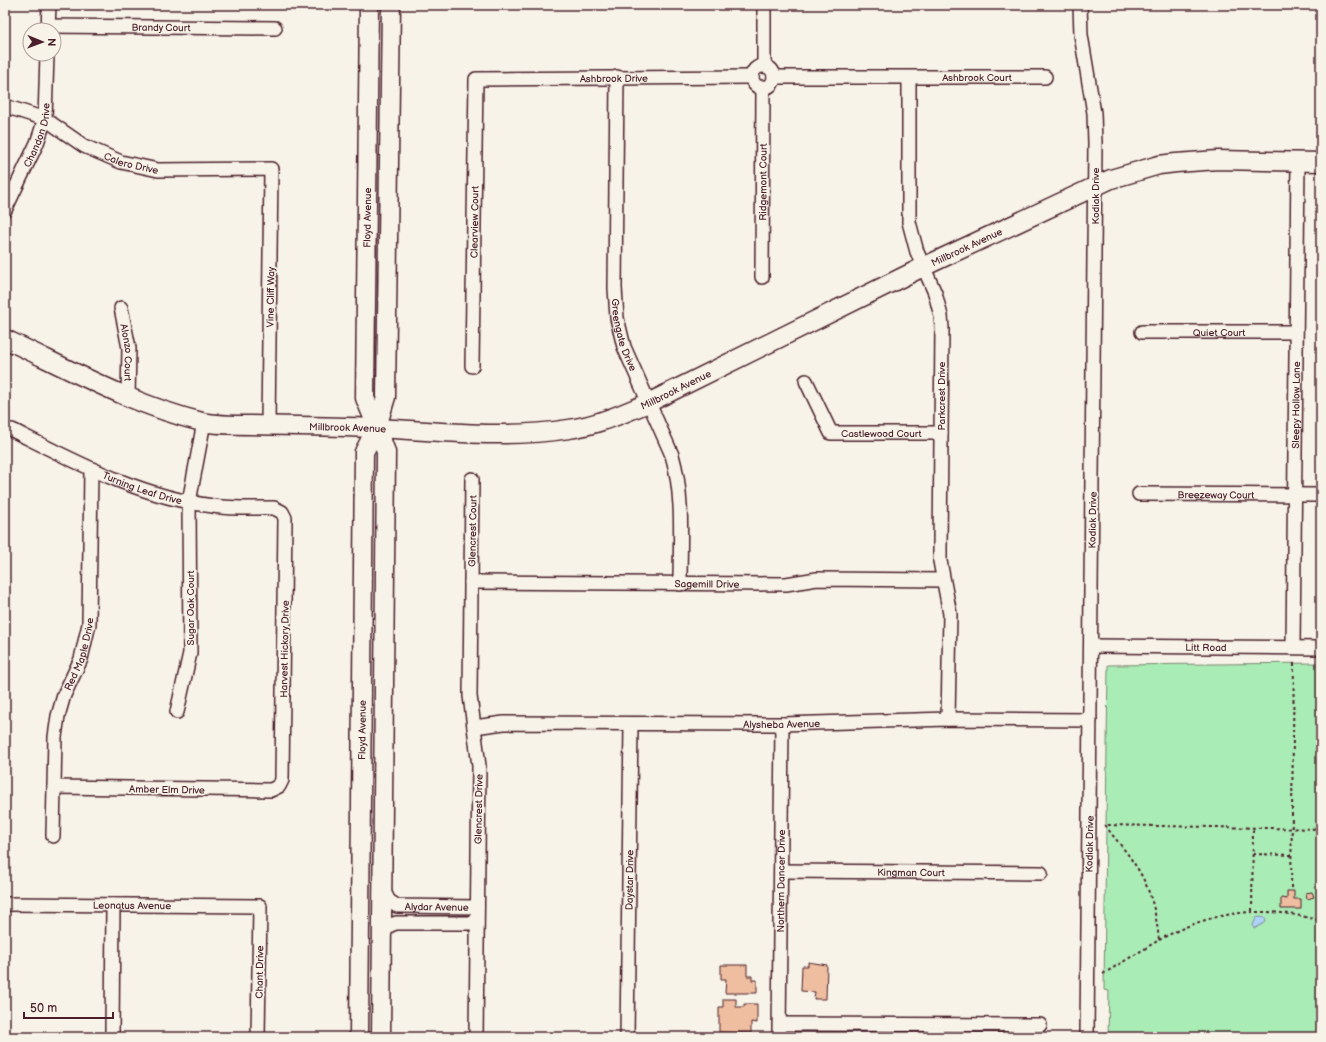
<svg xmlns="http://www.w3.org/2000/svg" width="1326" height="1042" viewBox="0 0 1326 1042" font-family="'Balsamiq Sans',sans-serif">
  <rect width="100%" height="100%" fill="#f7f3e8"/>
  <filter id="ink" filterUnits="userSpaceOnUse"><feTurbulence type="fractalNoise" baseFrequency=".025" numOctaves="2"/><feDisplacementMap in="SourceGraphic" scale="8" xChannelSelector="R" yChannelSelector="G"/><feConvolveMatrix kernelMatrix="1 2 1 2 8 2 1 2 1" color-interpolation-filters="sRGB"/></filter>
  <g filter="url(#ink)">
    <!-- green -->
    <path fill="#aaecb5" stroke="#7a8670" d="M1321,663V1037H1108L1109,991L1104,990L1108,665Z"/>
    <!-- water -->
    <path fill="#add4f7" stroke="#858ca5" d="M1260,917L1265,918L1266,922L1254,929L1253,925L1256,918Z"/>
    <!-- building -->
    <g fill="#efbd9f" stroke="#4a1f2b">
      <path d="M1287,891H1294V899H1301V909H1281V898L1287,899Z"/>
      <path d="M1312,892L1314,897L1307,899L1306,893Z"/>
      <path d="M808,962L827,965L826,999H814L815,992L801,991L802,966H808Z"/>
      <path d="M721,965H747V976H752V980H757V993H725L726,979H721Z"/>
      <path d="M723,999H736V1007H744V1004H757V1023L751,1022V1033L719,1032V1007H723Z"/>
    </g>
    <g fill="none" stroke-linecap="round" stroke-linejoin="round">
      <defs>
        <g id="street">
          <path d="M1080,5L1081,35L1094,113L1095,143L1087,1037"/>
          <path id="s1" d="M48,26L275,28"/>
          <path d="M48,30L49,5"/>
          <path d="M764,66V5"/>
          <circle cx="763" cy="77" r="11"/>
          <path id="s2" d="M617,77L615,288L617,318L624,347L672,455C684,496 680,540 680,584"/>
          <path id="s3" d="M774,77H1045"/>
          <path d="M909,78V222L917,252L935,293L941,316L942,328L940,549V561L950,614L948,719"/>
          <path id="s4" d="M5,106L45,119L84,146L121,162L158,170L271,169L268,426"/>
          <path id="s5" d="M5,210L37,143L45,119L47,54"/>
          <path id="s6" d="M762,277L763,87"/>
          <path id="s7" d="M121,308L129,348L128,397"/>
          <path id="s8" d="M1142,332H1295"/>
          <path id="s9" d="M472,366L476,79L752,77"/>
          <path id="s10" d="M806,381L831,433H941"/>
          <path id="s11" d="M12,430C76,462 140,497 213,506C233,509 253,508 274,508L282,512L285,518L282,780L279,786L271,790L54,787"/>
          <path d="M472,479L470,696L479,766L476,1037"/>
          <path id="s12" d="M1139,494L1321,495"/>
          <path id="s13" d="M471,582L786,584L817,579L943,580"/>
          <path id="s14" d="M1091,646L1321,648"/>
          <path id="s15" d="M1293,647L1298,162"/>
          <path d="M177,712L190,653L189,502L204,422"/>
          <path id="s16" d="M474,727L504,723L782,724L948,719L1090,720"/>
          <path id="s17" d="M53,836L55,737L58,716L64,695L81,659L89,624L91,469"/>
          <path id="s18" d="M781,871L1041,873"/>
          <path id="s19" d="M382,888L389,901L397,906L477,907"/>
          <path id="s20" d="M5,904L260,906L258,1037"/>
          <path d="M382,938L388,926L396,923H477"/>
          <path d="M780,1024L1040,1025"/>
          <path d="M112,1037L113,905"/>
          <path id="s21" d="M627,1037L631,724"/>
          <path id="s22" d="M779,1037L782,724"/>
        </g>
        <g id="secondary">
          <path id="s23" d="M5,339C69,369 133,405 202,422C218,425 235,425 252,425C283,426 314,426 345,427C419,428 496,441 569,429C597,425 622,414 648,403L923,267L1111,179L1159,165L1176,163L1218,160L1321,162"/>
          <path id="s24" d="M359,1037L364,452L377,427L365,398L369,5"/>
          <path d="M381,1037L386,452L377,427L386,397L391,5"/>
        </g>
      </defs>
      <!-- street casing -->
      <use href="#street" stroke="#4a1f2b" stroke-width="16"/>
      <!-- secondary casing -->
      <use href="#secondary" stroke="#4a1f2b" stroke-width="21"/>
      <!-- path -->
      <g stroke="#4a1f2b" stroke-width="2" stroke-dasharray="3 3" stroke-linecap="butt">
        <path d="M1253,854L1291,855"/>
        <path d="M1291,888L1294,662"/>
        <path d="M1252,911L1253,828"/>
        <path d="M1159,940C1211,911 1263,904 1321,921"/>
        <path d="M1103,974L1159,940C1156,912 1150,885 1133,862C1125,849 1114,838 1105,825L1321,829"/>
      </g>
      <!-- street -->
      <use href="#street" stroke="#f7f3e8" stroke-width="13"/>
      <!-- secondary -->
      <use href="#secondary" stroke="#f7f3e8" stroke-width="18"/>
    </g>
  </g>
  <g text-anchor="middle" stroke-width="3.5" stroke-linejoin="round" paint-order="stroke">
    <!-- street labels -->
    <g font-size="10" fill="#4a1f2b" stroke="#f7f3e8">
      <text dy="4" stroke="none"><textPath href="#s1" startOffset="113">Brandy Court</textPath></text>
      <text dy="4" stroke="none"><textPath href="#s9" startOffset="425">Ashbrook Drive</textPath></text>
      <text dy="4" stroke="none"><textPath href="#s3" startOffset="203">Ashbrook Court</textPath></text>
      <text dy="4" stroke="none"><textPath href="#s5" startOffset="82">Chandon Drive</textPath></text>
      <text dy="4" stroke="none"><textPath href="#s4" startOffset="140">Calero Drive</textPath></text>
      <text dy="4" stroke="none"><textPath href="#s6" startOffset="95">Ridgemont Court</textPath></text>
      <text transform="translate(1095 196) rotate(-90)" y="4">Kodiak Drive</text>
      <text dy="4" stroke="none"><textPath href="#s24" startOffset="825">Floyd Avenue</textPath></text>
      <text dy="4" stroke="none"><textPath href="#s9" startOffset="144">Clearview Court</textPath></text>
      <text dy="4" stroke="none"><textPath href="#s23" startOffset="1020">Millbrook Avenue</textPath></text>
      <text transform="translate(270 297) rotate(-89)" y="4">Vine Cliff Way</text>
      <text dy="4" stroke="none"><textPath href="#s8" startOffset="77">Quiet Court</textPath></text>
      <text dy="4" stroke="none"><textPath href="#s2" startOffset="259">Greengate Drive</textPath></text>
      <text dy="4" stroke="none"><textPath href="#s7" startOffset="45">Alonzo Court</textPath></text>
      <text dy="4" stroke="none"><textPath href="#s23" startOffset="696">Millbrook Avenue</textPath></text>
      <text transform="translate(941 396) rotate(-90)" y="4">Parkcrest Drive</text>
      <text dy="4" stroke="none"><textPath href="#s15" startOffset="242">Sleepy Hollow Lane</textPath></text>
      <text dy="4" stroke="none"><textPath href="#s23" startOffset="360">Millbrook Avenue</textPath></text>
      <text dy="4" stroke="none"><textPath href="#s10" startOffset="108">Castlewood Court</textPath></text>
      <text dy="4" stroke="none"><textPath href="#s11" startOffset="143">Turning Leaf Drive</textPath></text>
      <text dy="4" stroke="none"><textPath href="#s12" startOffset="77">Breezeway Court</textPath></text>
      <text transform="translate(1092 520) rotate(-89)" y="4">Kodiak Drive</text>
      <text transform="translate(472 531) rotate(-89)" y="4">Glencrest Court</text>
      <text dy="4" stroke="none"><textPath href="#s13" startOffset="236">Sagemill Drive</textPath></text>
      <text transform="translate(190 608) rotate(-90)" y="4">Sugar Oak Court</text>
      <text dy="4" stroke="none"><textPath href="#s14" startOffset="115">Litt Road</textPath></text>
      <text transform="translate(284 649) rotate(-89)" y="4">Harvest Hickory Drive</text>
      <text dy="4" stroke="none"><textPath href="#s17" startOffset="186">Red Maple Drive</textPath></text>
      <text dy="4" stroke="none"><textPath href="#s16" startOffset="308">Alysheba Avenue</textPath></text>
      <text dy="4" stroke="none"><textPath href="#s24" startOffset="307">Floyd Avenue</textPath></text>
      <text transform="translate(167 789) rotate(1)" y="4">Amber Elm Drive</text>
      <text transform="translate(478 809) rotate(-89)" y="4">Glencrest Drive</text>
      <text transform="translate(1089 844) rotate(-89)" y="4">Kodiak Drive</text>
      <text dy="4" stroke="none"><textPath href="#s18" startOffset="130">Kingman Court</textPath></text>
      <text dy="4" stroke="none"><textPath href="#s21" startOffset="157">Daystar Drive</textPath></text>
      <text dy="4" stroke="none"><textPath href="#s22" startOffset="156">Northern Dancer Drive</textPath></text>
      <text dy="4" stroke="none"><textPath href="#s20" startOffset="127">Leonatus Avenue</textPath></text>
      <text dy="4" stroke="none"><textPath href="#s19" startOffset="64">Alydar Avenue</textPath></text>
      <text transform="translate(259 972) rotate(-89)" y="4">Chant Drive</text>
    </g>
  </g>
  <!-- margin -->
  <rect width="1326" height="1042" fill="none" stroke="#f7f3e8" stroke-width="20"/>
  <rect x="10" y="10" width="1306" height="1022" fill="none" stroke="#4a1f2b" stroke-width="1.5" filter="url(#ink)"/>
  <!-- north arrow -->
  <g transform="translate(42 42) rotate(91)"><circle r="19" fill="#f7f3e8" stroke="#b29e9c"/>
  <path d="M0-3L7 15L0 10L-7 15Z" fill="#4a1f2b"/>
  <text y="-6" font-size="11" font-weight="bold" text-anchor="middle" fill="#4a1f2b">N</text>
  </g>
  <!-- scale -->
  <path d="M24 1012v6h89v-6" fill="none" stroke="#4a1f2b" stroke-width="2"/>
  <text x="30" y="1012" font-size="12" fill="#4a1f2b" stroke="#f7f3e8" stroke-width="3" paint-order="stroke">50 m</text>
</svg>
